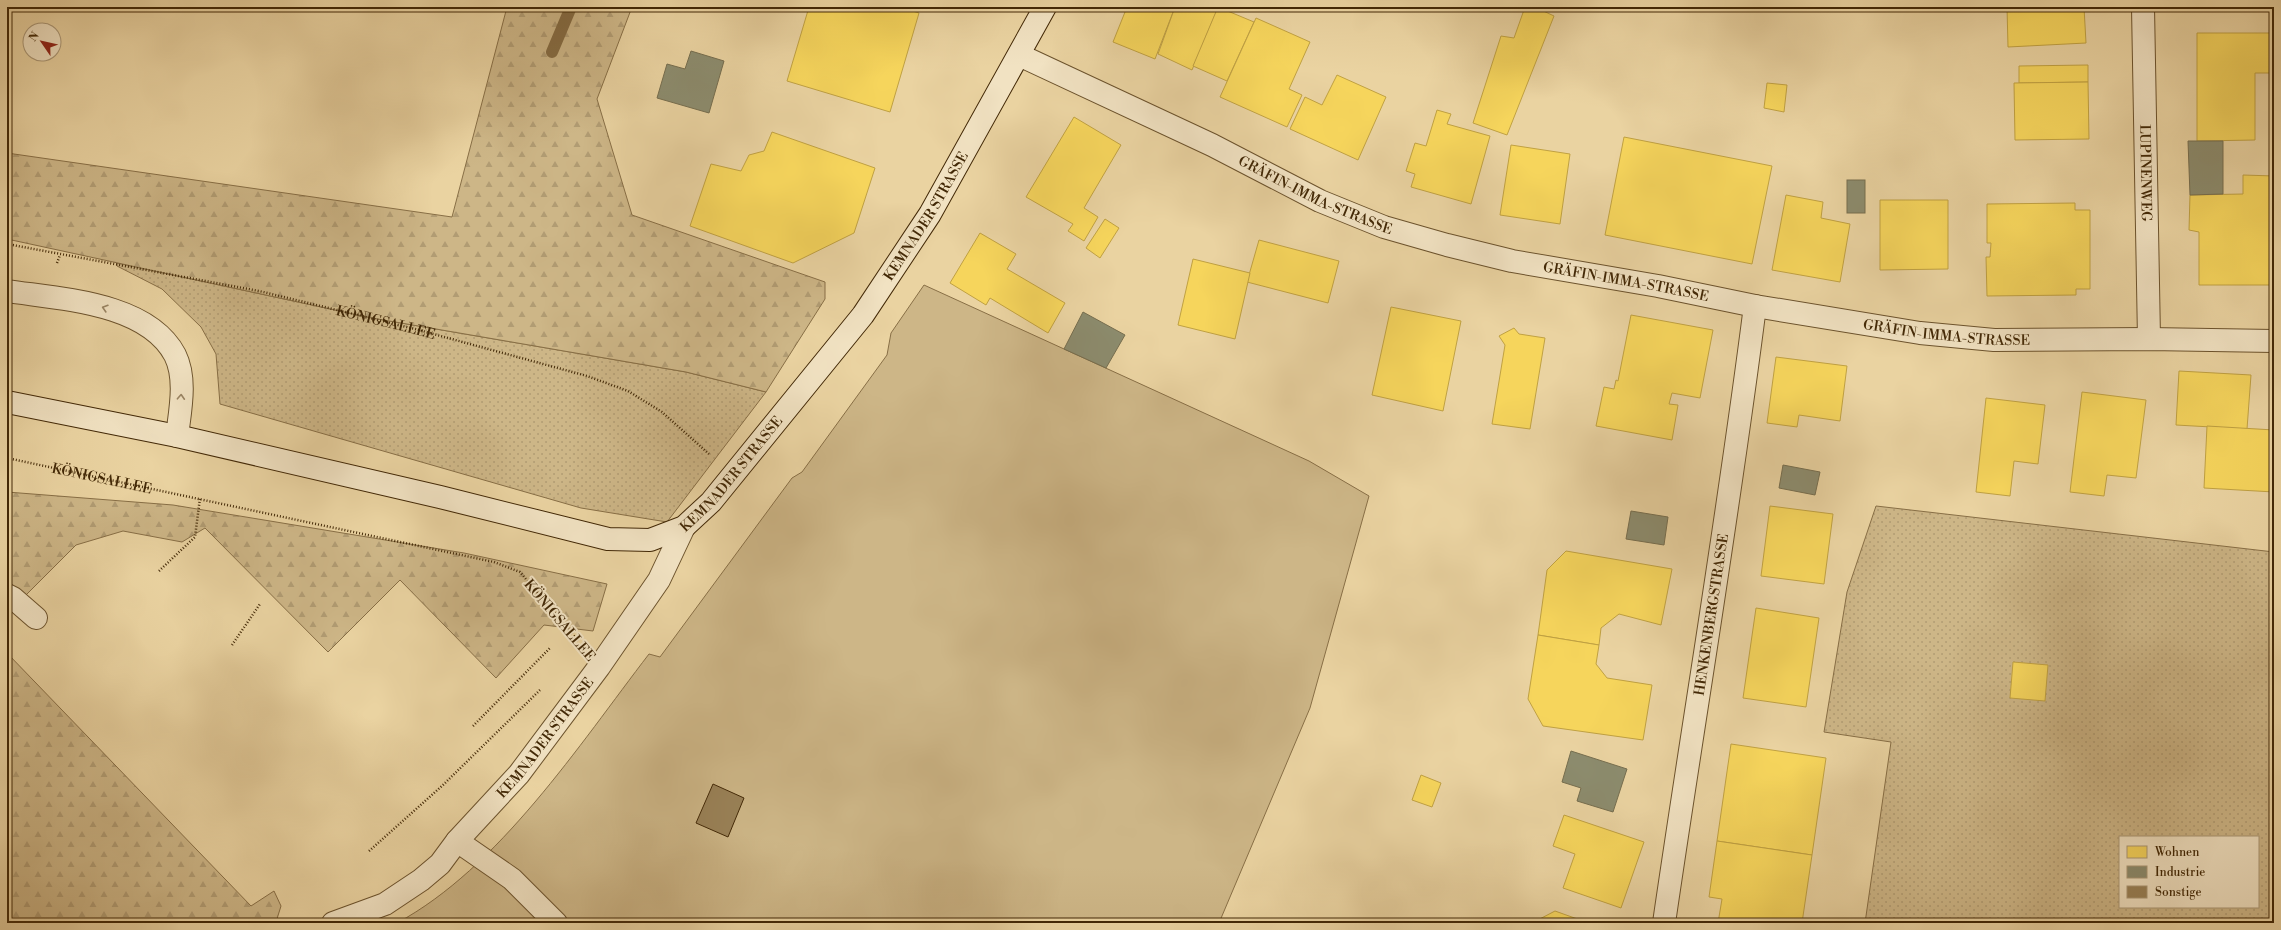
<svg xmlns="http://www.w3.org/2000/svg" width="2281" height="930" viewBox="0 0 2281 930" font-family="'Libre Bodoni',serif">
  <defs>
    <pattern id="grass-dots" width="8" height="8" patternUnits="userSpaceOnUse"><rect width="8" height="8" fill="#cdb687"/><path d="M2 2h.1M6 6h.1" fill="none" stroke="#b19c73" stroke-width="1.8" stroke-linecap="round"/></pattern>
    <pattern id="forest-firs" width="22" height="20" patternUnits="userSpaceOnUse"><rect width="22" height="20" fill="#cdb687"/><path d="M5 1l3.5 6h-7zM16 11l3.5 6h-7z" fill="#b19c73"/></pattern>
  </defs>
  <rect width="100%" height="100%" fill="#ead3a1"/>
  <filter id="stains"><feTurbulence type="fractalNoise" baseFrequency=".005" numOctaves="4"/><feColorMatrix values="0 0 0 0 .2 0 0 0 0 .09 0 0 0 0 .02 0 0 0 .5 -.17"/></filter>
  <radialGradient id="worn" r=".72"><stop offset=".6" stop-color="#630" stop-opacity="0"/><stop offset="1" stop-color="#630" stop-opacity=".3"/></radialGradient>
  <!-- grass -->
  <g fill="url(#grass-dots)" stroke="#886f46" fill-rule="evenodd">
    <path d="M117,263L372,318L686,372L766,392L667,522L581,508L220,404L216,354L201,327L162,289L117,266Z"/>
    <path d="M1876,506L2274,552V923H1865L1891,742L1824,732L1847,592ZM2120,837H2258V907H2120Z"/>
  </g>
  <!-- forest -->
  <g fill="url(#forest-firs)" stroke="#886f46">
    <path d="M507,7H632L597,99L632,215L825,282V299L766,392L686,372L372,318L7,239V153L452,217Z"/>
    <path d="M7,492L173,505L464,553L607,584L593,631L544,625L496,678L400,580L328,652L205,528L182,542L123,531L76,545L7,614Z"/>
    <path d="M7,653L251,906L274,891L281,906L276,922L7,923Z"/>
  </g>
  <!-- pitch -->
  <path fill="#cdb687" stroke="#886f46" d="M924,285L1309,461L1369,496L1310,708L1219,923H397C499,868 579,745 649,654L660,657L792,478L802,472L887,355L891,333Z"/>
  <!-- homes -->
  <g fill="#f6d55c" stroke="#c0a142">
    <path d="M809,7H900L919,13L890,112L787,81Z"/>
    <path d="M1127,7H1175L1155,59L1113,42Z"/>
    <path d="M1175,7H1210L1217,10L1192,70L1158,54Z"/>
    <path d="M1218,7L1254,22L1227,81L1193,66Z"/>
    <path d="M1525,7H1535L1554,16L1507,135L1473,123L1501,36L1514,38Z"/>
    <path d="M2007,7H2084L2086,43L2008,47Z"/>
    <path d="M1256,18L1310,42L1289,89L1302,95L1287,127L1220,97Z"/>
    <path d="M2197,33H2274V73H2255V140L2197,141Z"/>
    <path d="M2088,65V82L2019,83V66Z"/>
    <path d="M1337,75L1386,97L1358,160L1290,129L1305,97L1322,105Z"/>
    <path d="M2088,82L2089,139L2015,140L2014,83Z"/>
    <path d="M1767,83L1787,85L1784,112L1764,108Z"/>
    <path d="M1437,110L1451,114L1447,124L1490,136L1471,204L1411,187L1415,174L1406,171L1415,143L1426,146Z"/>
    <path d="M1074,117L1121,145L1084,208L1098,217L1084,241L1068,231L1073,224L1026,197Z"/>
    <path d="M772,132L875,168L854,233L793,263L690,226L711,164L741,171L749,155L764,151Z"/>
    <path d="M1624,137L1772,166L1752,264L1605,235Z"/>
    <path d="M1511,145L1570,154L1560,224L1500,215Z"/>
    <path d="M2243,175L2274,176V213H2270V248H2274V285H2199V232L2189,230L2190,195L2243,194Z"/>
    <path d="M1786,195L1823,202L1821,218L1850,224L1840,282L1772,270Z"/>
    <path d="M1880,200H1948V269L1880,270Z"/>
    <path d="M2075,203V210H2090V289H2076V295L1987,296L1986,257H1990L1991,243H1987V204Z"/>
    <path d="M1105,219L1119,228L1100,258L1086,248Z"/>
    <path d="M980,233L1016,254L1007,269L1065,303L1048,333L990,298L986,305L950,283Z"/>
    <path d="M1259,240L1339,261L1328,303L1247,282Z"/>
    <path d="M1193,259L1250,273L1235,339L1178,325Z"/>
    <path d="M1391,307L1461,321L1443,411L1372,395Z"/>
    <path d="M1631,315L1713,330L1700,398L1672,393L1669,404L1678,405L1672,440L1596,426L1604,387L1614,389L1616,380L1618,381Z"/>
    <path d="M1514,328L1519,334L1545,338L1530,429L1492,424L1505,345L1499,336Z"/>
    <path d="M1776,357L1847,366L1840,421L1799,415L1797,427L1767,423Z"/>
    <path d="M2179,371L2251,375L2247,429L2176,425Z"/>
    <path d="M2082,392L2146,400L2136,478L2107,475L2104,496L2070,492Z"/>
    <path d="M1986,398L2045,405L2038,464L2014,461L2010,496L1976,492Z"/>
    <path d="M2207,426L2274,430V492L2204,488Z"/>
    <path d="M1770,506L1833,514L1824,584L1761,576Z"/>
    <path d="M1566,551L1672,569L1661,625L1619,614L1601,628L1599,645L1538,635L1547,570Z"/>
    <path d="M1756,608L1819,618L1806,707L1743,698Z"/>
    <path d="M1538,635L1599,645L1596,664L1607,678L1652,685L1643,740L1543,726L1528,699Z"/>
    <path d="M2013,662L2048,665L2045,701L2010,698Z"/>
    <path d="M1731,744L1826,758L1812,855L1717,841Z"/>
    <path d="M1421,775L1441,783L1432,807L1412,800Z"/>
    <path d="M1564,815L1644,842L1621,908L1563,888L1575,854L1553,846Z"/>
    <path d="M1717,841L1812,855L1802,923H1718L1722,899L1709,897Z"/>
    <path d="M1555,911L1583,921L1582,923H1532Z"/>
  </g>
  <!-- industry -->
  <g fill="#8c8c6e" stroke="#766e4f">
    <path d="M2196,7H2228V10L2196,11Z"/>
    <path d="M691,51L724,61L709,113L657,98L667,64L685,69Z"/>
    <path d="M2188,141H2223V194L2190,195Z"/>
    <rect x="1847" y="180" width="18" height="33"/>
    <path d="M1083,312L1125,335L1106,368L1064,349Z"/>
    <path d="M1783,465L1820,472L1815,495L1779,488Z"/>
    <path d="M1631,511L1668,517L1664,545L1626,539Z"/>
    <path d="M1571,751L1627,769L1613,812L1577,801L1581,788L1562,782Z"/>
  </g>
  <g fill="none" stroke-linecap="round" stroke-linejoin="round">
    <!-- stream -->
    <path stroke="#856c43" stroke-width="12" d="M552,52L571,7"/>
  </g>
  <!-- building -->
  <path fill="#998157" stroke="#422806" d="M713,784L744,798L728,837L696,823Z"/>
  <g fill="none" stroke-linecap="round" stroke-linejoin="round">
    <defs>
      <g id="service">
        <path d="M7,291C59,299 147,302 175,355C187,379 180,411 177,436"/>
        <path d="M7,595L13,598L36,618"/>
        <path d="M457,841L512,879L556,923"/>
      </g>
      <g id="minor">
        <path id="s3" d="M2143,7L2149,339"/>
        <path id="s4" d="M1019,55L1212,145L1320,201L1384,227L1447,245L1512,261L1658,286L1755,306L1920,333L1994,340L2149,339L2274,341"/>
        <path id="s5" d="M333,923L385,904L421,880L440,864L457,841L519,774L599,667L659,580L684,527"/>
        <path id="s6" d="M1664,923C1694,717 1729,512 1755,306"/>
      </g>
      <g id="secondary">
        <path id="s7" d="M7,402L177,436L440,497L608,539L650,540L684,527L711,502L863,315L930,214L1045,7"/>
      </g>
    </defs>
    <!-- service casing -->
    <use href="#service" stroke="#6c532d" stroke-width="24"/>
    <!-- minor casing -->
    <use href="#minor" stroke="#6c532d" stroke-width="24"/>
    <!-- secondary casing -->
    <use href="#secondary" stroke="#422806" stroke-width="24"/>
    <!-- path -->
    <g stroke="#422806" stroke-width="2.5" stroke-dasharray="1 2" stroke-linecap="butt">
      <path id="s1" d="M7,244L259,291L415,329L587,376L628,391L662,412L709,454"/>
      <path d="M57,263L60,255"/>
      <path id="s2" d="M7,458L494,562L520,572L579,642"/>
      <path d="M159,571L195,537L200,498"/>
      <path d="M232,645L260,604"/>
      <path d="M473,726L550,648"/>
      <path d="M369,851L443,785L540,690"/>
    </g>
    <!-- service -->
    <use href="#service" stroke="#f1e2c2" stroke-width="22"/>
    <!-- minor -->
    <use href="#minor" stroke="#f1e2c2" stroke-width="22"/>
    <!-- secondary -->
    <use href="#secondary" stroke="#f1e2c2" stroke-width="22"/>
  </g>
  <!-- one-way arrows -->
  <defs><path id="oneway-chevron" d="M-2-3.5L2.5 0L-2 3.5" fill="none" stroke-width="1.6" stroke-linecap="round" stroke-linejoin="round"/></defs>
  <g stroke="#9a8564">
    <use href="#oneway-chevron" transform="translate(105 308) rotate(-163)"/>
    <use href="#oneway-chevron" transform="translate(181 397) rotate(-87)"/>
  </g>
  <g text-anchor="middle" stroke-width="4" stroke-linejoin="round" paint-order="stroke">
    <!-- street labels -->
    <g font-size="14" fill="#422806" stroke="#f1e2c2">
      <text dy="5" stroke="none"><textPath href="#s3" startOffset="166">LUPINENWEG</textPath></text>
      <text dy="5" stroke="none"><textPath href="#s4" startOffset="328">GRÄFIN-IMMA-STRASSE</textPath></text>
      <text dy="5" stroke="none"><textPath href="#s7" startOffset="1090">KEMNADER STRASSE</textPath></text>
      <text dy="5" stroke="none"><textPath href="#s4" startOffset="652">GRÄFIN-IMMA-STRASSE</textPath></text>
      <text dy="5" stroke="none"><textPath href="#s1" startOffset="387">KÖNIGSALLEE</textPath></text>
      <text dy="5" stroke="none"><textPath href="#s4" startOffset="977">GRÄFIN-IMMA-STRASSE</textPath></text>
      <text dy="5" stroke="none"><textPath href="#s7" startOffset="766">KEMNADER STRASSE</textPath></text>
      <text dy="5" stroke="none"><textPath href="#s2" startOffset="97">KÖNIGSALLEE</textPath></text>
      <text dy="5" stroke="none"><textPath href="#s6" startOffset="312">HENKENBERGSTRASSE</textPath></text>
      <text transform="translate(560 620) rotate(50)" y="5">KÖNIGSALLEE</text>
      <text dy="5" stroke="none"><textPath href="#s5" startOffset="288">KEMNADER STRASSE</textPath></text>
    </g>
  </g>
  <!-- margin -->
  <rect width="2281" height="930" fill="none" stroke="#ead3a1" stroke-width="24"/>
  <rect x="8" y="8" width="2265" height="914" fill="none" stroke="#422806" stroke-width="2"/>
  <rect x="12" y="12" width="2257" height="906" fill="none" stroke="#422806"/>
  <!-- legend -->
  <rect x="2119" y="836" width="140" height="72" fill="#f1e2c2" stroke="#ab9877"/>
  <rect x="2127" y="846" width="20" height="12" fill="#f6d55c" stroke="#ab9877"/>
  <text x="2155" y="856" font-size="12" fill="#422806">Wohnen</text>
  <rect x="2127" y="866" width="20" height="12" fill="#8c8c6e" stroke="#ab9877"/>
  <text x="2155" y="876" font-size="12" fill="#422806">Industrie</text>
  <rect x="2127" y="886" width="20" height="12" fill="#998157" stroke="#ab9877"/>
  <text x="2155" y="896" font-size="12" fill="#422806">Sonstige</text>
  <!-- north arrow -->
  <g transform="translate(42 42) rotate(304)"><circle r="19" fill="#f1e2c2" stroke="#ab9877"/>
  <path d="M0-3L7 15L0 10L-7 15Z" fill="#8f2418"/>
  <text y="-6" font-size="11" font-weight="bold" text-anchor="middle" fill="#422806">N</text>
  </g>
  <rect width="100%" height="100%" filter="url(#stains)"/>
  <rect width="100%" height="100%" fill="url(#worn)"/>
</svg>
